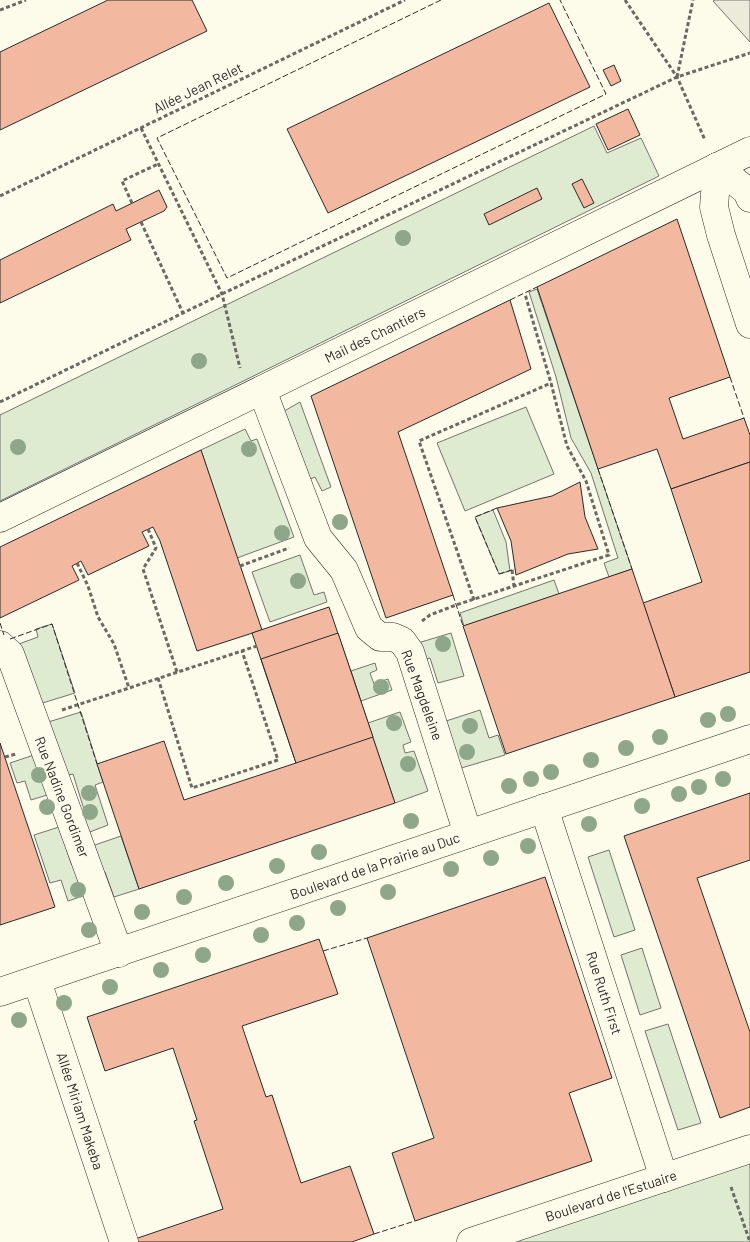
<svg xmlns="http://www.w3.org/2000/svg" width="750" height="1242" viewBox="0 0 750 1242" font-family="Barlow,sans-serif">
  <rect width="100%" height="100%" fill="#fdfbea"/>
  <!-- green -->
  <g fill="#deebd1" stroke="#74746e">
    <path d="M594,126L607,153L641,138L659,176L0,501V415Z"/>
    <path d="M537,289L632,569L609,577L604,563L618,558L591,473L571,438L556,377L529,292Z"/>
    <path d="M300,402L331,487L322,491L315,477L306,481L279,414Z"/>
    <path d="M526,407L554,474L465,511L437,443Z"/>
    <path d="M245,429L251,441L257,439L294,537L237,558L201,450Z"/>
    <path d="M493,510L506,542L510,571L499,574L475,517Z"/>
    <path d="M300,555L314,595L324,592L327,602L270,622L252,572Z"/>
    <path d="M554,580L559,594L464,626L460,613Z"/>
    <path d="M52,624L75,693L36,705L16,645L38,637L36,629Z"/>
    <path d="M451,633L464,676L438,683L430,658L423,660L418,643Z"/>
    <path d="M375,663L377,670L370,673L374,684L388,679L392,690L361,701L351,671Z"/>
    <path d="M480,710L489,738L498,735L505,755L458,769L443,722Z"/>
    <path d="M81,712L103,782L95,785L108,825L82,835L77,819L86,816L73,774L62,776L45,723Z"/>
    <path d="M400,712L411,742L403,745L405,753L414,751L428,791L395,803L368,723Z"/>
    <path d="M34,755L47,795L31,800L25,781L17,783L10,763Z"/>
    <path d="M59,827L71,863L89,894L68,901L61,880L50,883L34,835Z"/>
    <path d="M121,836L139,889L114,897L105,872L100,873L89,847Z"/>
    <path d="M609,850L635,930L614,937L588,857Z"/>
    <path d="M642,948L661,1008L640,1015L621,955Z"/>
    <path d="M668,1024L701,1123L678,1130L645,1031Z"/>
    <path d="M750,1161V1242H513Z"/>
  </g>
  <!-- parking -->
  <path fill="#eceadb" stroke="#74746e" d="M715,0H750V42L713,1Z"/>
  <!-- building -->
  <g fill="#f2b8a0" stroke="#2b2b2b">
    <path d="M108,0H192L207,31L0,130V52Z"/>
    <path d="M549,3L590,87L328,213L287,129Z"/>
    <path d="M614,65L621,81L611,86L603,70Z"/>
    <path d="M628,109L640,135L608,150L596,124Z"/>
    <path d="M582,179L594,203L584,208L572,184Z"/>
    <path d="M537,188L542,199L489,225L484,214Z"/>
    <path d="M159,190L167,207L164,211L126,229L131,240L0,303V260L113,204L116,211Z"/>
    <path d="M677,219L730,377L669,398L683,439L744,418L750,435V462L671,489L657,449L598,469L537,287Z"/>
    <path d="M510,300L531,369L398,432L453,595L386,618L311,396Z"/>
    <path d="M201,450L262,630L197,651L160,541L153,527L142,532L149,546L88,575L81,561L72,566L79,580L0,618V547Z"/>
    <path d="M750,462V672L675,697L643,603L702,582L671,489Z"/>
    <path d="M580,482L585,517L598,549L568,554L516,575L511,541L497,508L552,496Z"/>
    <path d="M632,569L675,697L506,754L463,626Z"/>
    <path d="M329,607L395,803L139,889L97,764L164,741L184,800L296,763L252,633Z"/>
    <path d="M338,633L373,737L296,763L261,659Z"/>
    <path d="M0,743L55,907L0,925Z"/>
    <path d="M750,793V860L697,878L750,1032V1107L720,1118L624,836Z"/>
    <path d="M545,877L612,1078L569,1093L592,1161L415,1221L392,1153L434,1138L367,938Z"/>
    <path d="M319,939L338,994L242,1026L266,1097L272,1095L301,1183L350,1166L374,1234L352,1242H133L132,1240L223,1209L194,1121L197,1120L173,1048L105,1071L87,1017Z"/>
  </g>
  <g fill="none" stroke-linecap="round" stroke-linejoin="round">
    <defs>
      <g id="street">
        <path d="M717,167L714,207L721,235L750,324"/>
        <path d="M717,167L747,191L750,198"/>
        <path d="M262,390L318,538L344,570L369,628L380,637H393L402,641L410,652L468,834"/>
        <path d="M0,518L750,151"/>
        <path d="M0,645L10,654L119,953"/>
        <path d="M544,808L664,1178"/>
        <path d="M37,981L124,1242"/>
      </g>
      <g id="secondary">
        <path d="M0,992L750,739"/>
        <path d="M471,1242L750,1149"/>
      </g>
    </defs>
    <!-- street casing -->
    <use href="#street" stroke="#2b2b2b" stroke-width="29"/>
    <!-- secondary casing -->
    <use href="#secondary" stroke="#2b2b2b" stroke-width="29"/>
    <!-- path -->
    <g stroke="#6a6964" stroke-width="3" stroke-dasharray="4 2.5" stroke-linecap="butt">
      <path d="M625,0L677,77L705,140"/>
      <path d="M0,10L26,0"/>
      <path d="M677,77L693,0"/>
      <path d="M141,128L222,294L240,368"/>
      <path d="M0,196L405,0"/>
      <path d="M132,203L122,181L158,164"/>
      <path d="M141,222L183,313"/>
      <path d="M0,402L222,294L677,77L750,53"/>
      <path d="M148,529L156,548L143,569L177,672"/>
      <path d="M77,563L88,586L98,617L114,644L129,688"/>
      <path d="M240,566L289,548"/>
      <path d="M512,570L514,586"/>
      <path d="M474,600L419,441L551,383"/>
      <path d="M422,621L430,615L456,605L609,555L586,481L567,446L551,383L525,294"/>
      <path d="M158,678L192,788L278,760L242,651"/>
      <path d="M62,710L257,646"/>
      <path d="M5,757L16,754"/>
      <path d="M731,1187L750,1242"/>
    </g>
    <!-- street -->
    <use href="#street" stroke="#fdfbea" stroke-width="28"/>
    <!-- secondary -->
    <use href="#secondary" stroke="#fdfbea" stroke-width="28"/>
    <!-- fence -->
    <g stroke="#2b2b2b" stroke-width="1" stroke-dasharray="6 2.5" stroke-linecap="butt">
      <path d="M441,0L157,138L227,278L606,94L560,0"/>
      <path d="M510,300L537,287"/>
      <path d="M730,377L744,418"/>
      <path d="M598,469L632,569"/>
      <path d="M497,508L475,517L499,574L515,569"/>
      <path d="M453,595L463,626"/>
      <path d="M0,623L4,635"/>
      <path d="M10,639L52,624L97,764"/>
      <path d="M323,951L367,938"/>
      <path d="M374,1234L415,1221"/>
    </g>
  </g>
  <!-- trees -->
  <g fill="#8ea78a">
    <circle cx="403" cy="238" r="8"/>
    <circle cx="199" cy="361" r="8"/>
    <circle cx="18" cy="447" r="8"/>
    <circle cx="249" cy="449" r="8"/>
    <circle cx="340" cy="522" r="8"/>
    <circle cx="282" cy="533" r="8"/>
    <circle cx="298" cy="581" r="8"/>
    <circle cx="443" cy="644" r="8"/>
    <circle cx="381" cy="687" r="8"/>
    <circle cx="728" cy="714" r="8"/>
    <circle cx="708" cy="720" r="8"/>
    <circle cx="394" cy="723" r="8"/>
    <circle cx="470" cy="726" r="8"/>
    <circle cx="660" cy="737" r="8"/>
    <circle cx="626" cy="748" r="8"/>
    <circle cx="467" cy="752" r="8"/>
    <circle cx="591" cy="760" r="8"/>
    <circle cx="408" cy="764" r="8"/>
    <circle cx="551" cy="772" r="8"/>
    <circle cx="39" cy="775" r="8"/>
    <circle cx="531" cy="779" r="8"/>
    <circle cx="723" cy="779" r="8"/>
    <circle cx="509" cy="786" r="8"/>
    <circle cx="699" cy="787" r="8"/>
    <circle cx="89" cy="793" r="8"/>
    <circle cx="679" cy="794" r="8"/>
    <circle cx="642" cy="806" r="8"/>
    <circle cx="47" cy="807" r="8"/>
    <circle cx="90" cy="812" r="8"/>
    <circle cx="411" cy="821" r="8"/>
    <circle cx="589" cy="824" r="8"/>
    <circle cx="528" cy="846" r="8"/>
    <circle cx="319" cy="852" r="8"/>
    <circle cx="491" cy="858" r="8"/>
    <circle cx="277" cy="866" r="8"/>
    <circle cx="451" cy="869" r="8"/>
    <circle cx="226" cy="883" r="8"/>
    <circle cx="78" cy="890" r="8"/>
    <circle cx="388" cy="892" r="8"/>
    <circle cx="184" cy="897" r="8"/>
    <circle cx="338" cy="908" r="8"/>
    <circle cx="142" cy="912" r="8"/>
    <circle cx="297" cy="923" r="8"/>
    <circle cx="89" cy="930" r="8"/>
    <circle cx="261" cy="935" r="8"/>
    <circle cx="203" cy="955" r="8"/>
    <circle cx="161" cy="970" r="8"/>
    <circle cx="110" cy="987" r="8"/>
    <circle cx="64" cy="1003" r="8"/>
    <circle cx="19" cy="1020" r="8"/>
  </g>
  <g text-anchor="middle" stroke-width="4" stroke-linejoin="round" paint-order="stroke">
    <!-- street labels -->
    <g font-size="14" fill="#2b2b2b" stroke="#fdfbea">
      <text transform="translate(198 88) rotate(-26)" y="5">Allée Jean Relet</text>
      <text transform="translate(375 335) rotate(-26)" y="5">Mail des Chantiers</text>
      <text transform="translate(422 695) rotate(70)" y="5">Rue Magdeleine</text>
      <text transform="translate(62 797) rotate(69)" y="5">Rue Nadine Gordimer</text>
      <text transform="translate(375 866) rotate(-19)" y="5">Boulevard de la Prairie au Duc</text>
      <text transform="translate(604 993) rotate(72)" y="5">Rue Ruth First</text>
      <text transform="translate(80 1111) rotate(72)" y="5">Allée Miriam Makeba</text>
      <text transform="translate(611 1196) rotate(-18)" y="5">Boulevard de l'Estuaire</text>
    </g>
  </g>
</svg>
